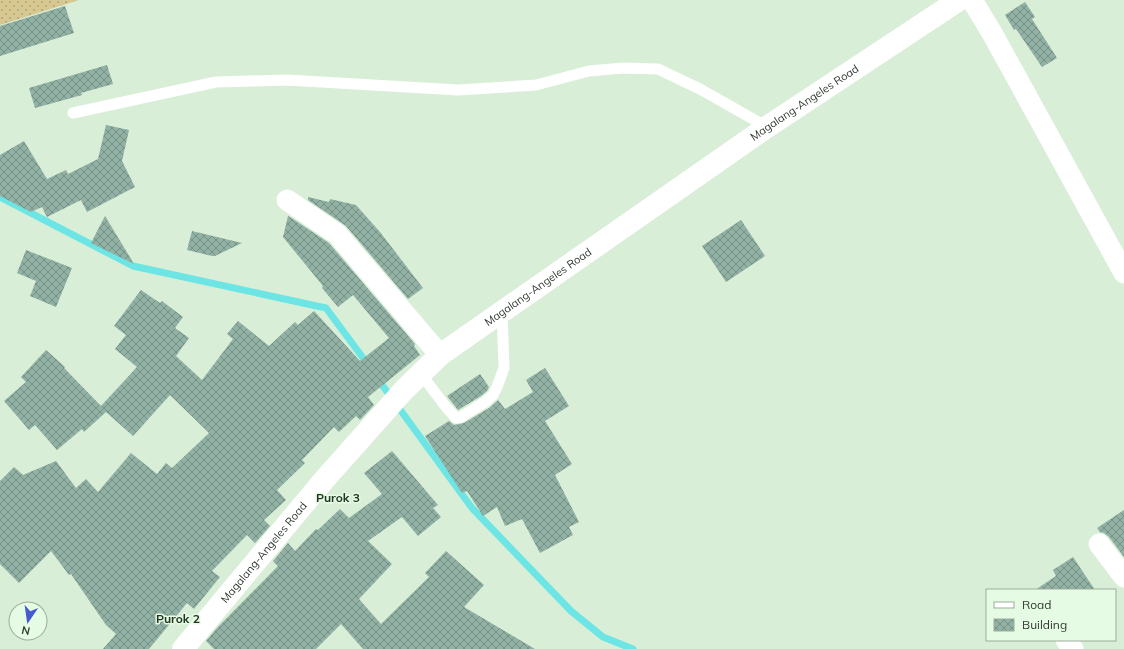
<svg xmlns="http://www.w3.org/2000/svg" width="1124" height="649" viewBox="0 0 1124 649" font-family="Mulish,sans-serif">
  <defs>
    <pattern id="grass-dots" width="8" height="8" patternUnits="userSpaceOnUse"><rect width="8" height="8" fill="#d7c790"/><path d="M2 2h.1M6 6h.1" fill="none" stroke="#afa376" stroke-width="1.8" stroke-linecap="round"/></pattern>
    <pattern id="building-cross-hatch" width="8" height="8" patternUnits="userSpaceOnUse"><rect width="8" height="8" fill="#91b1a5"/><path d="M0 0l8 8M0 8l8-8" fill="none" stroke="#779187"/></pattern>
  </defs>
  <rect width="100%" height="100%" fill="#d8eed7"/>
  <!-- grass -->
  <path fill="url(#grass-dots)" d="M0,0H79L0,25Z"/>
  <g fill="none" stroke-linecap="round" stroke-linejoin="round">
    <!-- stream -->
    <g stroke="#6de5e5" stroke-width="7">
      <path d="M0,197L133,266L326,308L369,366"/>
      <path d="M377,378L472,508L571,611L603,637L633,649"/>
    </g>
  </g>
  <!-- building -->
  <g fill="url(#building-cross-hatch)">
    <path d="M1025,2L1035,17L1032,19L1057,58L1042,67L1016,29L1014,30L1005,15Z"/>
    <path d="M65,6L74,33L0,56V26Z"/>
    <path d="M107,65L113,84L81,93L82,95L35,108L29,88Z"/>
    <path d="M106,125L129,130L122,161L135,187L87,212L81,200L47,217L42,207L31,212L0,196V155L24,141L47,179L66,170L68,174L98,159Z"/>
    <path d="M308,197L329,202L330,199L356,205L380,232L423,288L408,299L346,226L308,200Z"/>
    <path d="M105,216L134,264L91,243Z"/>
    <path d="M288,216L290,217L329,243L415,344L414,346L420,355L368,397L374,405L360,420L356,416L339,432L334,427L302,460L305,463L277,490L286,500L264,520L270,526L255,543L247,535L212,571L220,577L194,609L187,603L149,649H103L116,634L106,625L71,574L69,575L51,551L19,583L0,564V481L14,467L23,475L56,461L76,488L86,479L98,492L131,453L157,474L166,463L172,468L209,433L170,395L133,436L106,412L84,432L82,429L57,450L35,425L29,430L4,401L26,382L21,377L46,350L65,367L64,368L101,406L137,367L115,349L126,335L114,326L141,290L160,303L162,301L183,317L175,328L189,338L176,356L202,380L233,339L227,334L238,321L269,346L295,322L298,325L314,311L360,361L389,338L353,295L338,307L322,288L323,286L283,237Z"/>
    <path d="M741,220L765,256L726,282L702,246Z"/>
    <path d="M192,231L242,243L215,256H212L187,250Z"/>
    <path d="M26,250L72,268L56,307L30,296L36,281L17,273Z"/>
    <path d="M545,368L569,406L545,421L572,464L555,475L579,522L569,527L573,535L540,553L522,519L505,526L497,507L483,516L467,491L462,493L425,436L449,421L454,425L464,423L489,408L498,400L505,409L533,392L526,380Z"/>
    <path d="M480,374L489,387L487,391L481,396L458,410L447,396Z"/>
    <path d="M392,451L438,505L433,508L441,517L418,536L402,517L368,541L392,564L359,599L381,624L429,577L425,573L446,551L484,585L464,607L535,649H363L341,624L316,649H214L206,641L216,629L278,566L273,561L288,543L295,551L316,529L318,530L340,509L349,518L382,494L364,473Z"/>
    <path d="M1124,510V557L1109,537L1104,533L1100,532L1097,528Z"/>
    <path d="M1073,557L1095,590H1035L1056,576L1053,570Z"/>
  </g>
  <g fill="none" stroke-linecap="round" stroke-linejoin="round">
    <!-- lane -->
    <g stroke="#fff" stroke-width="11">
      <path d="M73,113L216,82L287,80L458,90L536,85L589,71L623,68L658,69L700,89L767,127"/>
      <path d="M421,374L446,407L456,418L461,417L485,402L493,395L497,387L504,368L502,311"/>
    </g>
    <!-- street -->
    <g stroke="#fff" stroke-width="21">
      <path d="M972,0L992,33L1124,273"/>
      <path d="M287,200L337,234L440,355"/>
      <path d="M1099,544L1124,577"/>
      <path d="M1066,640L1073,649"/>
    </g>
    <!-- secondary -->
    <path stroke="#fff" stroke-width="22" id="s1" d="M183,649L324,480L404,390L440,355L767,127L959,0"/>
  </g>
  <g text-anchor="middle" stroke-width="3" stroke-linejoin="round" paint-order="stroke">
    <!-- street labels -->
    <g font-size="11" fill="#303930" stroke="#e5fbe4">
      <text dy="4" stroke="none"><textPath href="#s1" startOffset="834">Magalang-Angeles Road</textPath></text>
      <text dy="4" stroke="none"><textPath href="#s1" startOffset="510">Magalang-Angeles Road</textPath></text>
      <text dy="4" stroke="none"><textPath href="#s1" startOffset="126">Magalang-Angeles Road</textPath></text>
    </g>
    <!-- neighbourhood labels -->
    <g font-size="12" font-weight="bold" fill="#233523" stroke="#e5fbe4">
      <text x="338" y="502">Purok 3</text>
      <text x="178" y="623">Purok 2</text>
    </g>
  </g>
  <!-- legend -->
  <rect x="986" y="589" width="130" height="52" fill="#e5fbe4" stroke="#9dad9c"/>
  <rect x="994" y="602" width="20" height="6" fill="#ffffff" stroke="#9dad9c"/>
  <text x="1022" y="609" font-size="12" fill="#303930">Road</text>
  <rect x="994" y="619" width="20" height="12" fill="url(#building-cross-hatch)" stroke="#9dad9c"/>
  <text x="1022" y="629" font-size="12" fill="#303930">Building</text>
  <!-- north arrow -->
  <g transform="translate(28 621) rotate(193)"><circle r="19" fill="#e5fbe4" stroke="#9dad9c"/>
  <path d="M0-3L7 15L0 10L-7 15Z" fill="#445ace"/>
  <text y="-6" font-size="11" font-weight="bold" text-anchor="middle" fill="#303930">N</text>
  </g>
</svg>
